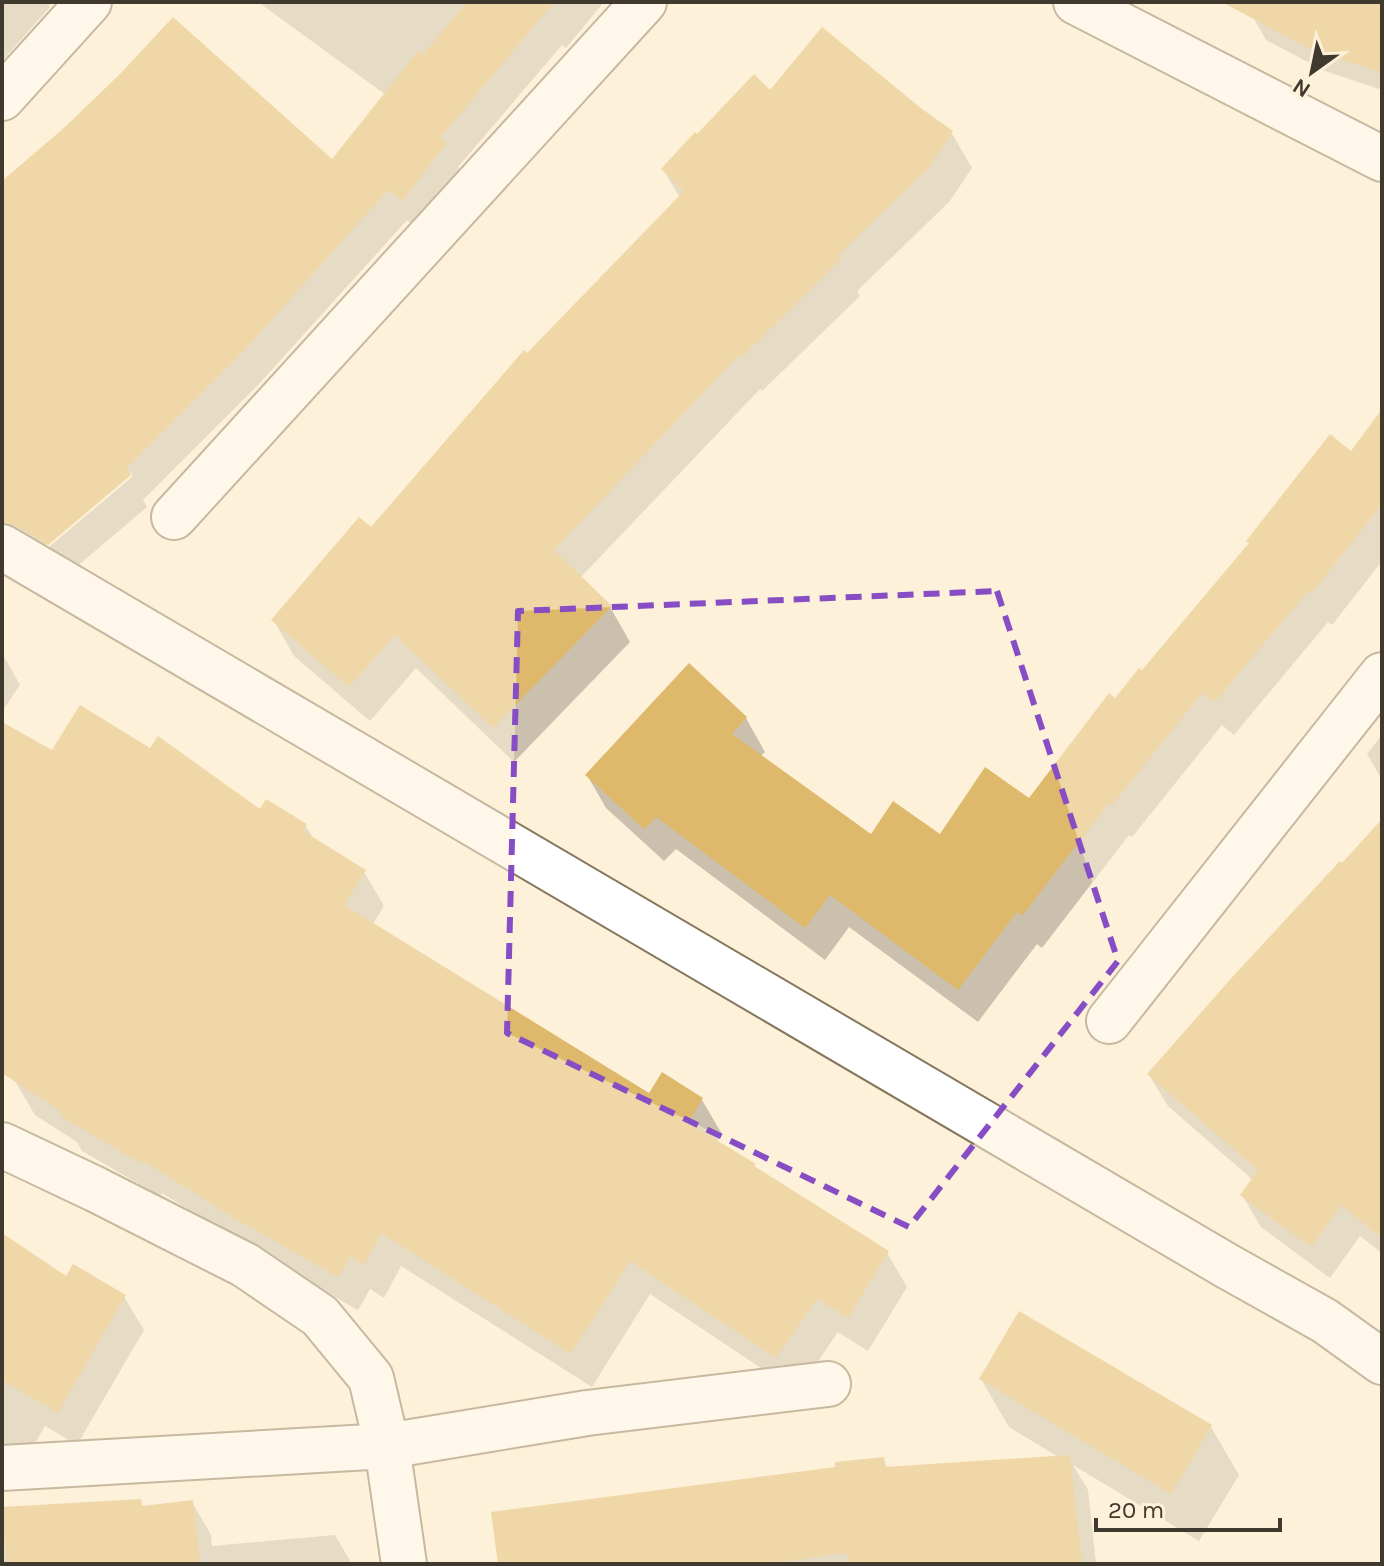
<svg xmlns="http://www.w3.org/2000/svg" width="1384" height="1566" viewBox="0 0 1384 1566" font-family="Karla,sans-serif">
  <rect width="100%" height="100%" fill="#fdf1d9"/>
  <!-- shadow -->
  <g fill="#0003" fill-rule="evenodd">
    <path d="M2,2H52L49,5L50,7L2,61Z"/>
    <path d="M258,2H604L566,48L562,45L458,167L463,176L420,231L407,220L258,385L143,500L147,507L67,575L2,540V183L333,162L386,95ZM132,472V477L42,553L39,550Z"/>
    <path d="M1257,2H1382V90L1325,71L1266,40L1253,17Z"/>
    <path d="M770,93L951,132L972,168L949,202L857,291L860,296L762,391L760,389L580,578L610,607L630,642L514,762L416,668L370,721L294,656L274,621L372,530L527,356L680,198L663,169L697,137Z"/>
    <path d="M1382,413V561L1332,625L1328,622L1234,735L1222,725L1132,837L1129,835L1042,948L1037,944L978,1022L849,927L825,960L676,849L664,861L606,808L587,775L746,718L765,752L760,757L871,837L940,836L1030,800L1115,700L1352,454Z"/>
    <path d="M2,653L20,685L2,711Z"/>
    <path d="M2,724L53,753L305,825L315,841L364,872L384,906L372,925L649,1096L702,1100L722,1134L716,1143L754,1165L757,1171L887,1253L907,1287L868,1351L838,1332L797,1392L650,1294L592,1387L401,1266L384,1298L370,1289L358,1310L259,1254L162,1193L160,1196L82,1151L77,1142L35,1115L2,1059Z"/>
    <path d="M1382,735V780L1367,754Z"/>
    <path d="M1382,822V1253L1360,1236L1330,1278L1261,1227L1242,1195L1253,1180L1168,1106L1149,1075Z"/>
    <path d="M2,1235L66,1279L124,1297L144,1330L77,1445L45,1426L15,1478L2,1486Z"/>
    <path d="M981,1379L1211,1427L1239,1475L1199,1541L1073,1465L1088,1490L1096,1564H500L837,1468L883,1459L888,1469L1060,1458L1009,1427Z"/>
    <path d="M140,1501L144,1508L192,1502L211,1535L212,1546L335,1535L352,1564H2V1509Z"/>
  </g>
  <!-- building -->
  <g fill="#dfb96b">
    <path d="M467,2H554L440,138L447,143L402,201L388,190L241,354L126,469L131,475L48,545L15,525L2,522V181L65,127L121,73L173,17L332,159L418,51L423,55Z"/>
    <path d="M1222,2H1382V73L1310,49Z"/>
    <path d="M822,27L922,109L953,131L930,167L838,255L841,259L741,358L739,355L554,550L612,606L493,728L395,635L349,687L271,620L359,517L371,527L524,350L527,353L684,191L661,169L695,132L697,134L754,74L770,90Z"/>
    <path d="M1382,409V504L1312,593L1309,590L1214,703L1202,693L1112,805L1109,803L1022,916L1017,912L958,990L830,895L805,928L656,817L644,829L585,775L689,663L747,717L732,734L871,834L893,801L940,834L985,767L1029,798L1109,693L1115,698L1139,668L1142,670L1249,543L1246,541L1330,434L1351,451Z"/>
    <path d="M80,705L150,748L158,736L260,809L266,799L307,824L303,831L366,870L344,905L649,1093L662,1072L703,1098L688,1123L756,1164L754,1166L889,1251L848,1318L817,1299L776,1358L630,1261L571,1354L381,1233L364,1265L350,1256L338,1277L237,1220L142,1160L140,1163L60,1116L62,1112L2,1073V722L52,750Z"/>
    <path d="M1382,819V1238L1341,1205L1311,1247L1240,1195L1258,1170L1147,1074L1235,974L1340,861L1342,863Z"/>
    <path d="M2,1233L66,1276L73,1264L126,1295L58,1413L2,1380Z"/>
    <path d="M1019,1311L1212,1425L1171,1494L979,1379Z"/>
    <path d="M1070,1455L1082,1564H849L847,1553L764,1564H498L491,1512L835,1467V1462L884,1457L885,1467Z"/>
    <path d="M141,1499L142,1506L193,1500L200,1564H7L2,1507Z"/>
  </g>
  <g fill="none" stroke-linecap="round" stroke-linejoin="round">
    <defs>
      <g id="minor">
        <path d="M1076,2L1382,159"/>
        <path d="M2,98L89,2"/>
        <path d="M174,517L644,2"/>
        <path d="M2,547L1227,1266L1325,1321L1382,1362"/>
        <path d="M1109,1021L1382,675"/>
        <path d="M2,1145L95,1189L245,1265L320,1316L371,1378L387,1446L404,1564"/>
        <path d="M2,1468L387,1446L587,1413L828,1384"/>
      </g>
    </defs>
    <!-- minor casing -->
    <use href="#minor" stroke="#85775c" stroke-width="48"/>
    <!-- minor -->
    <use href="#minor" stroke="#fff" stroke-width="44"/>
  </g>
  <!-- marked area -->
  <path d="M0 0H1384V1566H0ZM997,591L1118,961L909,1227L507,1033L518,611Z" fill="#fdf1d9" fill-opacity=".55" fill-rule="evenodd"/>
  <path fill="none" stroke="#874dc4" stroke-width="6" stroke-dasharray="16 10" stroke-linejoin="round" d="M997,591L1118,961L909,1227L507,1033L518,611Z"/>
  <!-- border -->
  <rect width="1384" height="1566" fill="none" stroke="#3f392e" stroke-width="8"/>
  <!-- north arrow -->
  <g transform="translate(1312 72) rotate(213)" stroke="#fdf1d9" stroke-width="6" paint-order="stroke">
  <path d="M0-6L14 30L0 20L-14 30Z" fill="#3f392e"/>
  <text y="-12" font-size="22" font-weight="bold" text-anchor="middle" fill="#3f392e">N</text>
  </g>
  <!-- scale -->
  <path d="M1096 1518v12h184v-12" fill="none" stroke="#3f392e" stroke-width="4"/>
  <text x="1108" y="1518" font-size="24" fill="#3f392e" stroke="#fdf1d9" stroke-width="6" paint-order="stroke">20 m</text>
</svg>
